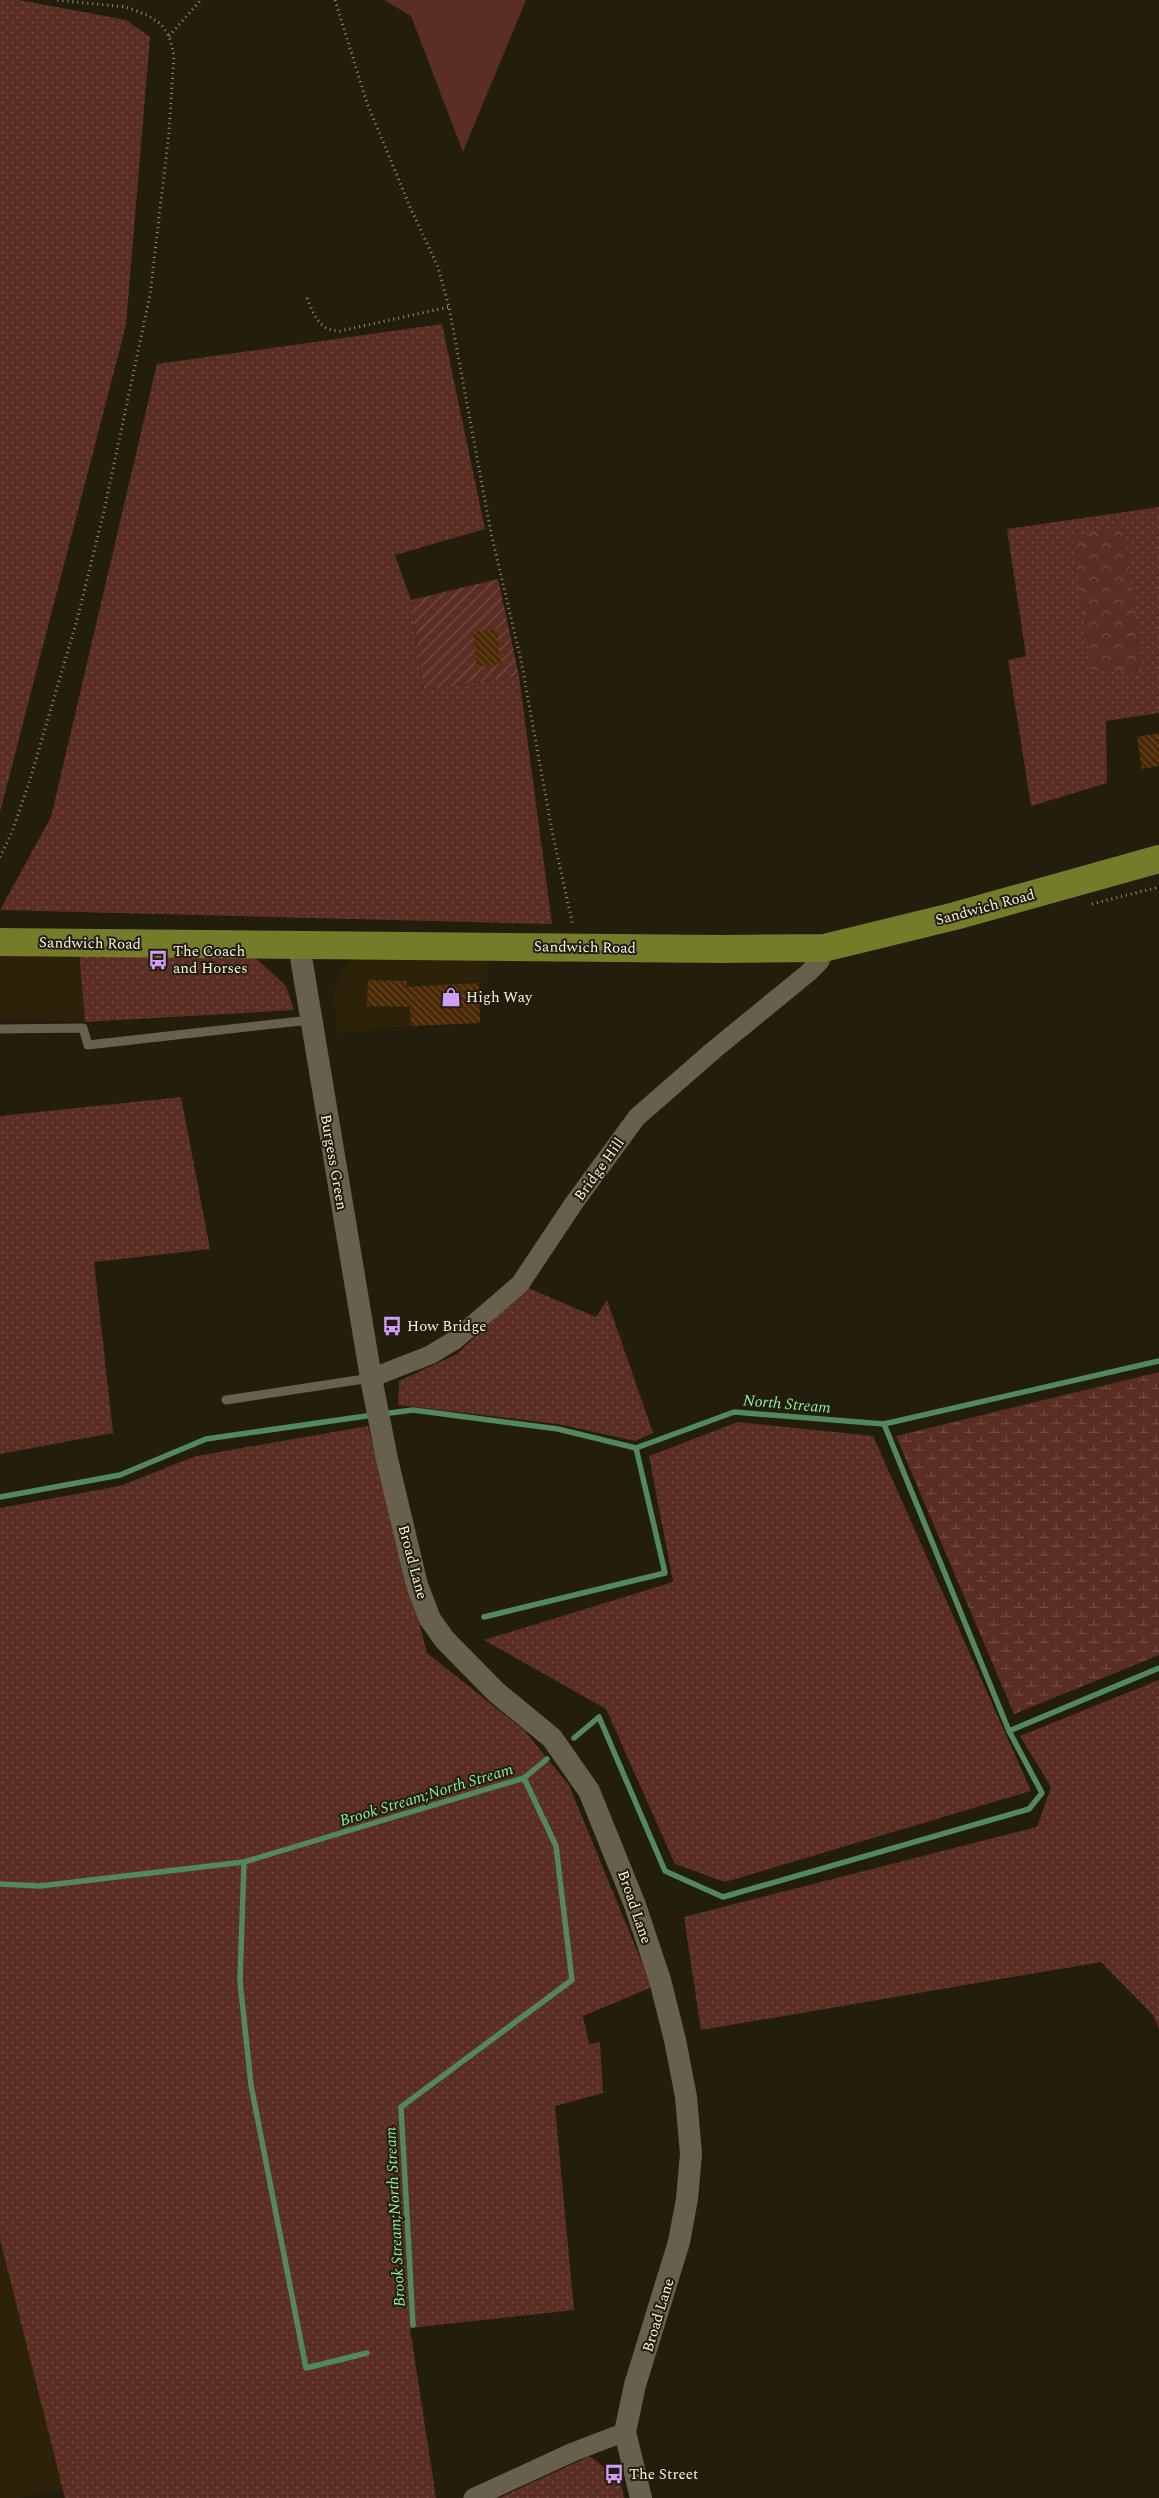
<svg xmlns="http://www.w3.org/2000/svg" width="1159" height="2498" viewBox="0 0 1159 2498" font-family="Spectral,serif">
  <defs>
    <pattern id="grass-dots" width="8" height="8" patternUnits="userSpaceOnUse" patternTransform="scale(1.25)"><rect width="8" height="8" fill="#5b2e24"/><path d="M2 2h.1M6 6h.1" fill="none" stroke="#734d44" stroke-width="1.8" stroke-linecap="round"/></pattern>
    <pattern id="forest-crowns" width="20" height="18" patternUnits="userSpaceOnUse" patternTransform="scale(1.25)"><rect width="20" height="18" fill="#5b2e24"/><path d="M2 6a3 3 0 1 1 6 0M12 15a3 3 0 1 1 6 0" fill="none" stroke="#734d44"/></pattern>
    <pattern id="wetland-marsh" width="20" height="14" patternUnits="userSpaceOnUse" patternTransform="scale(1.25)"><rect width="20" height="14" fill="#5b2e24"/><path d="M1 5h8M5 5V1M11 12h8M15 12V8" fill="none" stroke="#734d44"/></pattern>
    <pattern id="garden-furrows" width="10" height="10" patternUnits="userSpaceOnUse" patternTransform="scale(1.25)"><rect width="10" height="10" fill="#5b2e24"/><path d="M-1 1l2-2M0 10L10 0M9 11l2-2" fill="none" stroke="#734d44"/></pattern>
    <pattern id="building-back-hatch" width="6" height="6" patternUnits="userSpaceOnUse" patternTransform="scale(1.25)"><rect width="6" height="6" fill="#4a2804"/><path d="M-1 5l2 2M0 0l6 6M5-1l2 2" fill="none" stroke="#654829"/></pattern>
  </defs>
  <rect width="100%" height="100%" fill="#231d0b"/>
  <!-- built -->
  <g fill="#2b2209">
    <path d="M368,949L488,950L489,983H479L480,1023L407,1026L336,1034L334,990L345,966Z"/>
    <path d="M0,951H79L85,1022L0,1020Z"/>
    <path d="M0,2239L63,2489L17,2498H0Z"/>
  </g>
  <!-- grass -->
  <g fill="url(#grass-dots)">
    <path d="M0,0H19L126,20L150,37L126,325L0,812Z"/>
    <path d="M442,324L485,529L395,555L411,600L424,690L519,676L552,924L0,910L51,817L157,364Z"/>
    <path d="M1159,507V713L1106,721L1107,783L1031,806L1008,660L1026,656L1007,529Z"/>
    <path d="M79,951L256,958L286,986L294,1010L85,1022Z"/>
    <path d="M181,1097L210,1249L94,1262L113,1433L0,1454V1116Z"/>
    <path d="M526,1287L596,1317L607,1300L653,1433L635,1441L558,1424L398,1405L399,1381L457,1354Z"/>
    <path d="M738,1422L873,1436L1031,1791L725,1882L675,1864L606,1709L484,1640L673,1582L649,1456Z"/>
    <path d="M368,1426L427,1653L524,1730L569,1785L652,1987L583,2016L589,2044L600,2042L603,2093L555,2106L574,2310L410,2328L436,2498H65L0,2239V1508L120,1486L196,1456Z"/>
    <path d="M1159,1680V2029L1153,2015L1101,1962L701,2030L684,1917L1037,1827L1051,1787L1020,1736Z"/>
    <path d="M590,2456L620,2480L624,2498H499Z"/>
  </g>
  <!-- forest -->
  <path fill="url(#forest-crowns)" d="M1124,525L1143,673L1091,671L1072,537Z"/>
  <!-- wetland -->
  <path fill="url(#wetland-marsh)" d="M1159,1372V1655L1014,1714L896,1436Z"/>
  <!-- park -->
  <path fill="#5b2e24" d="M384,0H526L463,152L411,16Z"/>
  <!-- garden -->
  <path fill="url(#garden-furrows)" d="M498,579L519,676L424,690L411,600Z"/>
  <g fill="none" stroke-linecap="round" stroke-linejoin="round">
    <!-- stream -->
    <g stroke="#51885d" stroke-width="5.5">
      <path d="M382,1414L413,1410L558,1429L636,1448"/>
      <path d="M884,1424L1009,1731L1159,1668"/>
      <path d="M636,1448L734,1412L884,1424L1159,1361"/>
      <path d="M0,1497L120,1475L206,1439L373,1415"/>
      <path d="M484,1617L665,1573L636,1448"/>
      <path d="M574,1738L599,1717L665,1871L723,1897L1029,1809L1042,1793L1009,1731"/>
      <path d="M524,1778L547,1759"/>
      <path d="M244,1862L240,1981L251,2085L306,2368L367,2353"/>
      <path d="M0,1884L40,1886L244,1862L524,1778L556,1846L572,1980L401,2107L413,2325"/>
    </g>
  </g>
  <!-- building -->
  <g fill="url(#building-back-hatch)">
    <path d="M497,629L501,664L477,667L473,632Z"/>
    <path d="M1159,733V766L1142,769L1137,737Z"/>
    <path d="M368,980L407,981V987L479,983L480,1023L411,1026L410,1007L367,1006Z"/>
  </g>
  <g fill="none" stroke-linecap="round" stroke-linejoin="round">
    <!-- path -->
    <g stroke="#928d7f" stroke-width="3" stroke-dasharray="1 4" stroke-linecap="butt">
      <path d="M335,0L367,103L410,207L438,267L449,307L491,533L521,660L552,831L573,926"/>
      <path d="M169,36L201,0"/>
      <path d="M307,298C314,316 320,331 340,331L449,307"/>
      <path d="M0,857L12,832L30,780L77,620L104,511L150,295L169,132L174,55L169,36L161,24L147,15L126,7L56,0"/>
      <path d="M1092,904L1159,887"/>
    </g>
    <!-- service -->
    <g stroke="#67604c" stroke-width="9">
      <path d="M0,1029L83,1028L88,1045L310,1020"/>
      <path d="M226,1400L371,1378"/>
    </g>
    <!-- minor -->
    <g stroke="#67604c" stroke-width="19">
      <path d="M371,1378L430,1355L455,1340L520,1284L574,1203L637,1117L715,1049L808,973L820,961L824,948"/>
      <path d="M473,2498L573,2452L625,2432"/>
    </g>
    <!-- tertiary -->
    <path stroke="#67604c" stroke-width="22" d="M299,945L371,1378L387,1459L417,1585L430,1619L444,1639L496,1692L552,1738L589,1791L635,1905L660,1980L675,2040L686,2097L691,2154L687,2199L679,2242L635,2385L625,2432L641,2498"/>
    <!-- primary -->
    <path stroke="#747c29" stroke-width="28" d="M0,942L722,949L824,948L955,916L1159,859"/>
  </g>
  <!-- icons -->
  <defs>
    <symbol id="bus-bare" viewBox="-9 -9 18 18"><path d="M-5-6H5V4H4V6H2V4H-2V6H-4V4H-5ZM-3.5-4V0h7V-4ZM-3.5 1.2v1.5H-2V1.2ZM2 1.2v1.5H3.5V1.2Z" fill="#d09dff" stroke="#231d0b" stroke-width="2.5" paint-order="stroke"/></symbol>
    <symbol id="shop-bare" viewBox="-9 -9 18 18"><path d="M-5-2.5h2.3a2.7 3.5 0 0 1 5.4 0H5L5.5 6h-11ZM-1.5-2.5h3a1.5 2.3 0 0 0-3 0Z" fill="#d09dff" stroke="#231d0b" stroke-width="2.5" paint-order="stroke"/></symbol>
  </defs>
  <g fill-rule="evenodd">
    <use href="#bus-bare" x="144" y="946" width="28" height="28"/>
    <use href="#shop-bare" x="437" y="983" width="28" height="28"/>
    <use href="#bus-bare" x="378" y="1312" width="28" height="28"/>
    <use href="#bus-bare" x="600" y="2460" width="28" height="28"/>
  </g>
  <g text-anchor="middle" stroke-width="4" stroke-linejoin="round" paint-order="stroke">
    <!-- street labels -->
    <g font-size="15" fill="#f5f1e6" stroke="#231d0b">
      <text transform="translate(985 907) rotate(-15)" y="5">Sandwich Road</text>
      <text transform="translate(90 943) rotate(1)" y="5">Sandwich Road</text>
      <text transform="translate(585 947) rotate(1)" y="5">Sandwich Road</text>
      <text transform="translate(334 1162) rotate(80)" y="5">Burgess Green</text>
      <text transform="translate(599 1169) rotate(-54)" y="5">Bridge Hill</text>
      <text transform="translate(413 1562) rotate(75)" y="5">Broad Lane</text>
      <text transform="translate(635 1907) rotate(71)" y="5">Broad Lane</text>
      <text transform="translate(658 2315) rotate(-73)" y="5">Broad Lane</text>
    </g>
    <!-- poi labels -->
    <g font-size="15" fill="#f5f1e6" stroke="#231d0b" text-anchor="start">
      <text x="173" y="956">The Coach<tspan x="173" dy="17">and Horses</tspan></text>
      <text x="466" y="1002">High Way</text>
      <text x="407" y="1331">How Bridge</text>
      <text x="629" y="2479">The Street</text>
    </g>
    <!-- water labels -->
    <g font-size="16" font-style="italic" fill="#8fef9d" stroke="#231d0b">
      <text transform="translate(787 1403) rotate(5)" y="6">North Stream</text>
      <text transform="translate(426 1794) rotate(-17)" y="6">Brook Stream;North Stream</text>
      <text transform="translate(394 2217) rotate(-93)" y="6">Brook Stream;North Stream</text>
    </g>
  </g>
</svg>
